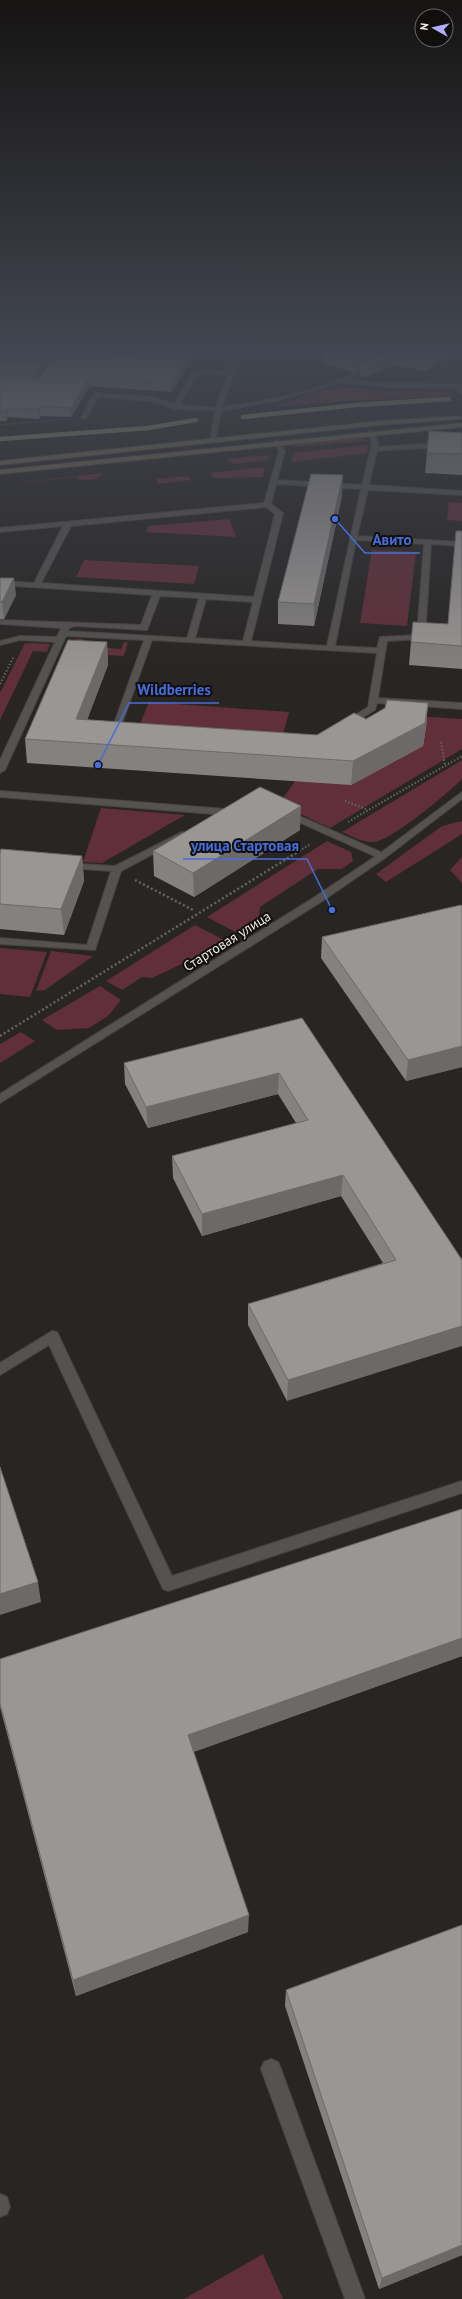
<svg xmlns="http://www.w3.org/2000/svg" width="462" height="2299" viewBox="0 0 462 2299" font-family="'PT Sans',sans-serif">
  <rect width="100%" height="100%" fill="#282523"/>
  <!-- green -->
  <g fill="#602f39">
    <path d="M357,387L372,391L449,392L453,396L346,401L272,407L325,389Z"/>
    <path d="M356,437L369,441L293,447L297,444Z"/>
    <path d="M368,445L367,453L291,462L294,453Z"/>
    <path d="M270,455L268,460L234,464L226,459Z"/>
    <path d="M265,467L263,477L214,478L210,473Z"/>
    <path d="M102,473L97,479L80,480L76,477L0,485Z"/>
    <path d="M188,476L191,480L158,484L156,479Z"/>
    <path d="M449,502L462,503V521L447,520Z"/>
    <path d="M229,519L236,537L146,532L149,526Z"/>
    <path d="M372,550L416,552L407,626L360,623Z"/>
    <path d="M84,560L199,566L194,584L76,577Z"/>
    <path d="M75,639H83L81,646L121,649L124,642L128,643L124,656L69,653Z"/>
    <path d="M25,643L50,644L47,652L33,651L0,720V693Z"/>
    <path d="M149,702L289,712L283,734L140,724Z"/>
    <path d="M387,714L462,719V749L330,828L279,804L295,781Z"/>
    <path d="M462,760V779C447,794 392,840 374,842C362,843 352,836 342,832Z"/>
    <path d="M101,808L185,815L102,863L83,862Z"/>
    <path d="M462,821V834L386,882L376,874L442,826Z"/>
    <path d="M327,841L351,852L353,861L342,869H318L260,907L258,923L241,935L207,917Z"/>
    <path d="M462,857V883L450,870Z"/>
    <path d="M195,925L228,942L152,978L142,977L122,990L106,981Z"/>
    <path d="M0,948L47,952L30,997L0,994Z"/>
    <path d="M51,951L93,956L45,990L36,991Z"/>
    <path d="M100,986L121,1000L108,1016L89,1028L57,1030L42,1020Z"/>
    <path d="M21,1032L35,1041L0,1063V1044Z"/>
    <path d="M263,2254L283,2299H184Z"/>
  </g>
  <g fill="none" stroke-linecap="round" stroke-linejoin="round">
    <!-- stream -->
    <g stroke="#878c66" stroke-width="4.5">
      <path d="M243,417L357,405L449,399"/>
      <path d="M0,439L148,428L196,420"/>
    </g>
    <defs>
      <g id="lane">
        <path d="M0,365L48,367L51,369L40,383L37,381L44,371L0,369Z"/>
        <path d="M194,371H231L234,373L231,375L198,374L179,405L218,408L220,411L175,409L152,401L98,397L86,419L81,418L93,395L96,393L153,397L174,404Z"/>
        <path d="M457,386L462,387V394L459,392Z"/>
        <path d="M371,431C376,433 378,442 378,447L420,444L462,446V450L420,448L377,451L369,485L462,491V495L368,490L357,536L462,542V546L431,544L425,637L421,639L387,641L378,698L462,703V709L377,703L375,710L347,727L344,726V722L368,707L377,653L152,640L118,735L114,738L110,735L144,640L66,636L5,770L0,773V760L55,642L20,640L0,645V641L20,636L57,637L61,628L0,624V620L141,625L152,595L0,585V581L34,583L63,526L0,532V528L264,503L279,451L274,442L277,440L285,451L277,480L362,485L372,443L368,433ZM276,484L361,489L327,646L251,641L283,513L271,504ZM266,507L275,514L254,597L41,583L71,526ZM356,540L424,544L417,635L380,637L377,648L335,646ZM160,596L199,598L187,638L68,631L69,628L75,626L147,630ZM206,599L253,602L243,641L195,638Z"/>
        <path d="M0,791L225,809L235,805L240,808L226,815L0,797Z"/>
        <path d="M286,810L385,854L387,856L382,859L379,858L283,815V811Z"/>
        <path d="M182,832L185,833V837L121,871L95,950L0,944V938L87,945L111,871L67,868L62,865L64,863L115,866Z"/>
        <path d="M52,1331L57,1332L59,1336L172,1576L462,1481V1493L168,1591L163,1589L49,1345L0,1375V1363Z"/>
        <path d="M271,2059L278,2062L281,2069L365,2299H345L261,2069L264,2062Z"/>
        <path d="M0,2194L7,2197L10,2207L7,2214L0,2217Z"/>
      </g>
      <g id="street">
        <path d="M236,352H242L222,407C278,399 343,388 388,352H394L373,366L346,380L388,383L462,384V388L388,387L339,383L277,401L221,411L215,441L210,442L215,410Z"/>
        <path d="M462,792V799L385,858L321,902L0,1103V1094L313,898L379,854Z"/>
      </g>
      <g id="secondary">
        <path d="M459,416L462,418L461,419L380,425L0,465V461L380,421Z"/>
        <path d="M462,423V427L0,474V470Z"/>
      </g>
    </defs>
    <!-- lane casing -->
    <use href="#lane" stroke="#464342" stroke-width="2"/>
    <!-- street casing -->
    <use href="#street" stroke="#464342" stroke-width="2"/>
    <!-- secondary casing -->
    <use href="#secondary" stroke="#464342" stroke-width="2"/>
    <!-- path-far2 -->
    <path stroke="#676563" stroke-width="1.5" stroke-dasharray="1 1.5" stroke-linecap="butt" d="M0,425L69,419"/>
    <!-- path-far1 -->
    <g stroke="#676563" stroke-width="2" stroke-dasharray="1.5 2" stroke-linecap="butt">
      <path d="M0,684L14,656"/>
      <path d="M441,742L445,766"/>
      <path d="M345,801L368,810"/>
      <path d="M348,822L462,756"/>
      <path d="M299,851L311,844"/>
    </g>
    <!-- path -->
    <g stroke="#676563" stroke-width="2.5" stroke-dasharray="2 2.5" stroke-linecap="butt">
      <path d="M135,880L193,910"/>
      <path d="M0,1036L301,850"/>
    </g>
    <!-- lane -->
    <use href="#lane" fill="#55524f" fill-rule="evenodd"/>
    <!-- street -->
    <use href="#street" fill="#55524f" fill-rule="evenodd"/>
    <!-- secondary -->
    <use href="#secondary" fill="#71674e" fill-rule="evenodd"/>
  </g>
  <!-- wall -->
  <g fill="#84817f" fill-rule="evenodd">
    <path d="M0,352L131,354L132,352H197L171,392L90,386L71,417L40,416L39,419L8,417L6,421H0ZM41,365L48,366L38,379H36L41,372Z"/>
    <path d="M454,352L427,371L394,365L366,377L360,375V368L352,372L323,364L324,354Z"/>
    <path d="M429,431L462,433V475L425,473Z"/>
    <path d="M342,496L314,626L278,624V602Z"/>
    <path d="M462,531V669L409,665L411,642L448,624Z"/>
    <path d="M0,578L16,595L4,619H0Z"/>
    <path d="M107,642L108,665L87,720L317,735L366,719L428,703L426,727L423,746L351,785L27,763L25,739Z"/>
    <path d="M300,830L194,897L154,876L153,851Z"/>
    <path d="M0,853L82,856L84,881L64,935L0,929Z"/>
    <path d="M462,906V1067L406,1081L321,958L322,937Z"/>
    <path d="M302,1018L462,1260L287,1401L248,1325V1304L383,1263L341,1196L202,1236L173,1178L172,1156L296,1123L278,1094L148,1128L125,1084L124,1063Z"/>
    <path d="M462,1509V1656L193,1752L248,1932L76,1996L0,1707V1659Z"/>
    <path d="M286,1990L462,2255L379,2289L285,2006Z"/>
  </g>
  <!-- shaded-wall -->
  <g fill="#6c6968">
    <path d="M191,352H197L171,392L170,383Z"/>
    <path d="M370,352H386L360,365V368L352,372V362Z"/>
    <path d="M441,352H454L427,371L428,361Z"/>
    <path d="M395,355L394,365L366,377L367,367Z"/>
    <path d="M41,363V372L34,382V373Z"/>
    <path d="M89,377L90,386L71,417V408Z"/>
    <path d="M40,406V416L39,419L38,409Z"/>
    <path d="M7,408L8,417L6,421L5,411Z"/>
    <path d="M343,475L342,496L314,626V604Z"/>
    <path d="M14,578L16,595L4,619L2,602Z"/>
    <path d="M107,642L108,665L78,743L76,719Z"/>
    <path d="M428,703L426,727L423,746L351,785L353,761Z"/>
    <path d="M301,806L300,830L194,897L193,873Z"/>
    <path d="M82,856L84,881L64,935L61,909Z"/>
    <path d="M462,1046V1067L406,1081L408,1060Z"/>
    <path d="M279,1073L278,1094L148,1128L146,1107Z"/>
    <path d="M343,1175L341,1196L202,1236V1214Z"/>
    <path d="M462,1326V1346L287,1401L288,1380Z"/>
    <path d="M38,1582L41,1602L0,1615V1594Z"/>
    <path d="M462,1638V1656L188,1754V1735Z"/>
    <path d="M249,1915L248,1932L76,1996L73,1980Z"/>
    <path d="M462,2245V2255L379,2289L382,2278Z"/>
  </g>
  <!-- building -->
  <g fill="#9a9694" stroke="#6c6968">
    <path d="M0,352H104L131,354L132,352H191L170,383L89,377L71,408L40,406L38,409L7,408L5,411H0V378L38,379L52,361L47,356L0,355Z"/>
    <path d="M329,352H370L352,362L324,354Z"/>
    <path d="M381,352H441L428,361L395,355L367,367L360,365Z"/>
    <path d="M0,361L41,363L34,373L0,372Z"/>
    <path d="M429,431L462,433V454L427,453Z"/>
    <path d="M311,474L343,475L314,604L278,602Z"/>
    <path d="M456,531H462V646L411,642L413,622L448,624Z"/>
    <path d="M0,578H14L2,602H0Z"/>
    <path d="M68,640L107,642L76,719L317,735L354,713L366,719L385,708L387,700L428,703L425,723L353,761L25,739Z"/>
    <path d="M260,787L301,806L193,873L153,851Z"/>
    <path d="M1,849L82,856L61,909L0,904V853Z"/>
    <path d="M461,905L462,906V1046L408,1060L322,937Z"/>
    <path d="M302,1018L462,1260V1326L288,1380L248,1304L396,1260L343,1175L202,1214L172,1156L308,1120L279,1073L146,1107L124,1063Z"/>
    <path d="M0,1467L38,1582L0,1594Z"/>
    <path d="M462,1509V1638L188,1735L249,1915L73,1980L0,1703V1659Z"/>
    <path d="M462,1925V2245L382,2278L286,1990Z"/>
  </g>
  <!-- sky -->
  <linearGradient id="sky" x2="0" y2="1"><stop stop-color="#161413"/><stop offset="0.52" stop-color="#424650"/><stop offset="1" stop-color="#424650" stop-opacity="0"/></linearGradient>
  <rect width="462" height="674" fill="url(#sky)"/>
  <g text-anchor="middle" stroke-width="4" stroke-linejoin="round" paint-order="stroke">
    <!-- street labels -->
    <g font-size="14" fill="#edebea" stroke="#100f0e">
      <text transform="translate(227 941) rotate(-32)" y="5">Стартовая улица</text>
    </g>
  </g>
  <!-- callouts -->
  <path fill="none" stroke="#476ddc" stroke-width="1.5" d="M335 519L365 553H420M98 765L129 703H219M332 910L307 859H183"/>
  <g fill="#476ddc" stroke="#100f0e" stroke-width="1.5">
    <circle cx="335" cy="519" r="4"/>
    <circle cx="98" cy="765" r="4"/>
    <circle cx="332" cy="910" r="4"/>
  </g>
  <g font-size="15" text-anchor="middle" font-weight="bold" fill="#476ddc" stroke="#100f0e" stroke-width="4" stroke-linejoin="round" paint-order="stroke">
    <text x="392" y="545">Авито</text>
    <text x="174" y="695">Wildberries</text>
    <text x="245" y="851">улица Стартовая</text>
  </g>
  <!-- north arrow -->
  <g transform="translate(434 28) rotate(278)"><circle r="19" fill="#100f0e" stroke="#686766"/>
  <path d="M0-3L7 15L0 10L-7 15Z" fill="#b3adf9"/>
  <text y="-6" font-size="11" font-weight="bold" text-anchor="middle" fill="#edebea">N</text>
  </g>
</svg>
